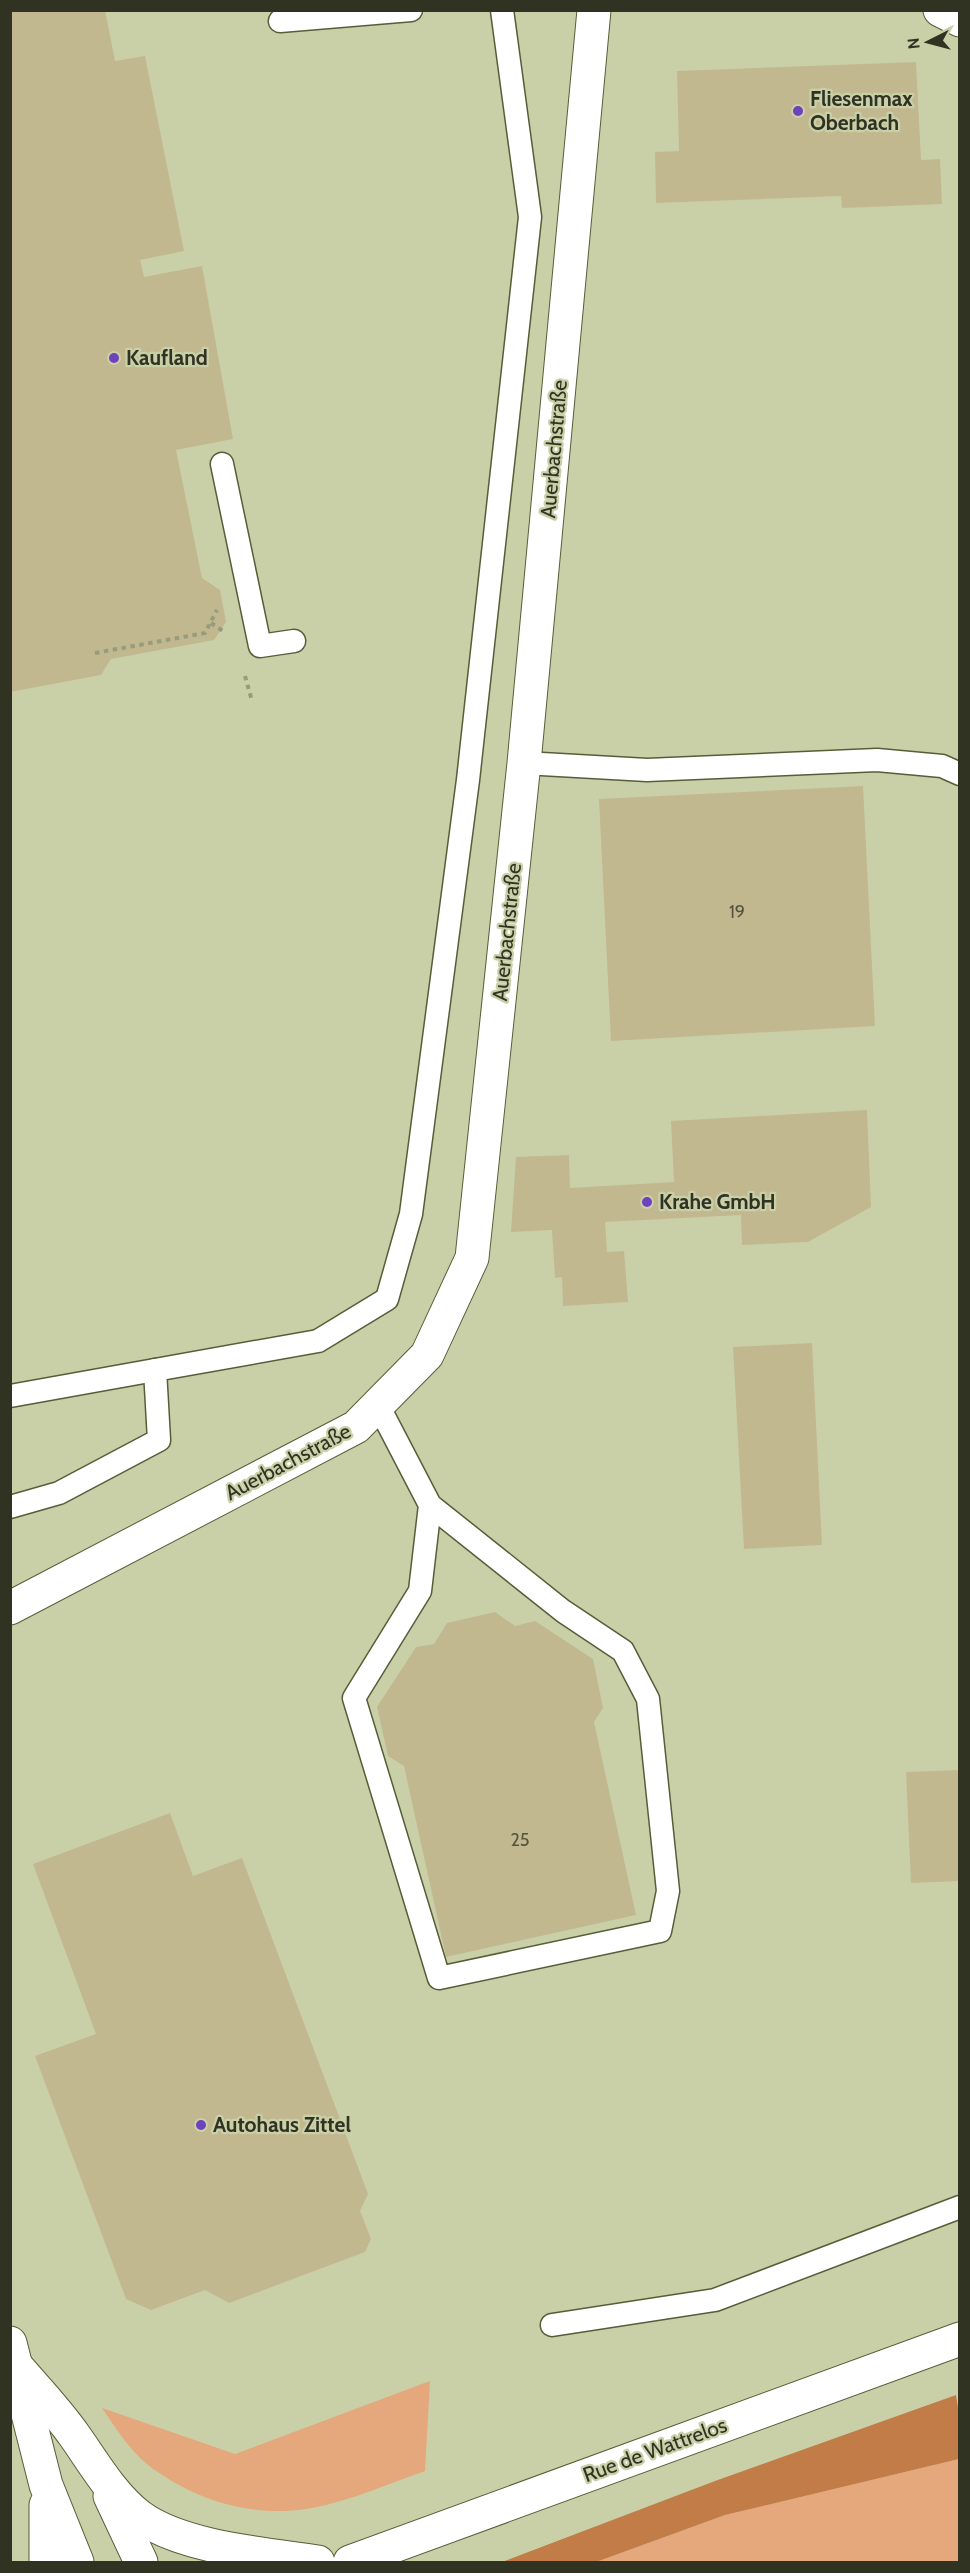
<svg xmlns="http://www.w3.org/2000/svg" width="970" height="2573" viewBox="0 0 970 2573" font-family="Cabin,sans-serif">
  <rect width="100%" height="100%" fill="#c9d0a8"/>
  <!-- green -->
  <g fill="#e5a77c">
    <path d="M430,2381L425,2471C388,2484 350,2501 312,2508C253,2519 194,2500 148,2465C130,2451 115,2427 102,2408L235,2454Z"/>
    <path d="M959,2459V2562H596L725,2515Z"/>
  </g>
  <!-- forest -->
  <path fill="#c27c48" d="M956,2395L959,2414V2459L725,2515L596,2562H502L715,2481Z"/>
  <!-- building -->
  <g fill="#c2b890">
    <path d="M10,10H105L115,61L145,56L184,251L140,260L144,277L202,266L233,439L176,450L202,578L220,590L226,622L214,640L111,659L101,675L10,692Z"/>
    <path d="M916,62L921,160L940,159L942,204L842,208L841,196L656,203L655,152L679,151L677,71Z"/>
    <path d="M863,786L875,1026L611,1041L599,799Z"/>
    <path d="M867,1110L871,1207L808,1242L742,1245L741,1215L605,1222L607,1252L624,1251L628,1302L563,1306L562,1277L555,1278L552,1230L511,1232L516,1157L569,1155L570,1188L674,1182L671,1121Z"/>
    <path d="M812,1343L822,1545L744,1549L733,1347Z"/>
    <path d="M495,1612L515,1626L535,1621L593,1659L603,1708L594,1722L636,1915L446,1957L404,1766L388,1756L377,1707L416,1647L434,1644L447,1623Z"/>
    <path d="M960,1770V1881L911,1883L906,1772Z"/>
    <path d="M170,1813L193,1876L242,1858L368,2194L360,2211L371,2239L365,2252L229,2303L205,2290L151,2310L126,2299L35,2056L96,2034L33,1864Z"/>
  </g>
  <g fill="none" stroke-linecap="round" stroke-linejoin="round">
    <defs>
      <g id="service">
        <path d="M280,21L411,10"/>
        <path d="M222,464L260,646L294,641"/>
        <path d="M524,763L647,770L877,760L942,766L960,774"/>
        <path d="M10,1396L155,1370"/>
        <path d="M378,1405L430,1505L420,1591L354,1698L439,1978L660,1931L668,1891L648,1699L623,1651L563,1611L430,1505"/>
        <path d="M10,1507L59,1493L159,1440L155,1370L318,1341L387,1299L411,1214L468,780L530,217L502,10"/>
        <path d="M552,2325L715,2300L960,2207"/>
      </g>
      <g id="minor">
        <path d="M940,10L960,20"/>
        <path d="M10,1608L356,1427L427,1355L472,1258L524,763L594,10"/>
        <path d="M10,2343L46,2485L77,2562"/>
        <path d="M18,2368C37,2390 57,2411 74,2435C94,2463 111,2494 139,2516C182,2548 266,2554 318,2562"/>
        <path d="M110,2496L141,2562"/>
        <path d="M46,2505V2562"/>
      </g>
      <path id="primary" d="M350,2562L960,2339"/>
    </defs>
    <!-- service casing -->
    <use href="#service" stroke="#575d38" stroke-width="25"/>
    <!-- minor casing -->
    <use href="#minor" stroke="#575d38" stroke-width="35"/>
    <!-- primary casing -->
    <use href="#primary" stroke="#575d38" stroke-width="35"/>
    <!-- path -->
    <g stroke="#969c7c" stroke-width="4" stroke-dasharray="4.5 4.5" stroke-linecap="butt">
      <path d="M211,623L223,631"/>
      <path d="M95,653L205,633L217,610"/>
      <path d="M245,676L252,701"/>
    </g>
    <!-- service -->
    <use href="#service" stroke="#fff" stroke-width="22"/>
    <!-- minor -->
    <use href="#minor" stroke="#fff" stroke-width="33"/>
    <!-- primary -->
    <use href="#primary" stroke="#fff" stroke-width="33"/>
  </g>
  <!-- markers -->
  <g fill="#6e42ba" stroke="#c9d0a8" stroke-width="2">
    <circle cx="798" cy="111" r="6"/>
    <circle cx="114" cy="358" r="6"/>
    <circle cx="647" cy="1202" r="6"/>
    <circle cx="201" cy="2125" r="6"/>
  </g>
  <g text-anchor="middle" stroke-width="4.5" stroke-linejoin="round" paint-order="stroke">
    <!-- number labels -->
    <g font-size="18" fill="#54543e">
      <text x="737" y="918">19</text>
      <text x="520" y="1846">25</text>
    </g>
    <!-- poi labels -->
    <g font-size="21" font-weight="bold" fill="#303222" stroke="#c9d0a8" text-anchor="start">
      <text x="810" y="106">Fliesenmax<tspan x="810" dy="24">Oberbach</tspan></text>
      <text x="126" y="365">Kaufland</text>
      <text x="659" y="1209">Krahe GmbH</text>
      <text x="213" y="2132">Autohaus Zittel</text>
    </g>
    <!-- street labels -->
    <g font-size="21" fill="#303222" stroke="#c9d0a8">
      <text transform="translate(554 449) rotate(-85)" y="7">Auerbachstraße</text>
      <text transform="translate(507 932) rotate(-84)" y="7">Auerbachstraße</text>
      <text transform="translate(288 1462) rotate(-28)" y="7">Auerbachstraße</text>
      <text transform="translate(655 2450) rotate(-20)" y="7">Rue de Wattrelos</text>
    </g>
  </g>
  <!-- border -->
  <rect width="970" height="2573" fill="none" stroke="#303222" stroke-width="24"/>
  <!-- north arrow -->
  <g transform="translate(928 42) rotate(264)" stroke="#c9d0a8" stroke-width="4.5" paint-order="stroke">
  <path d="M0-4.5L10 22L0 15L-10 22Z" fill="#303222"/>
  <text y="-9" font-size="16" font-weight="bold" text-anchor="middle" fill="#303222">N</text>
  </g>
</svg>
